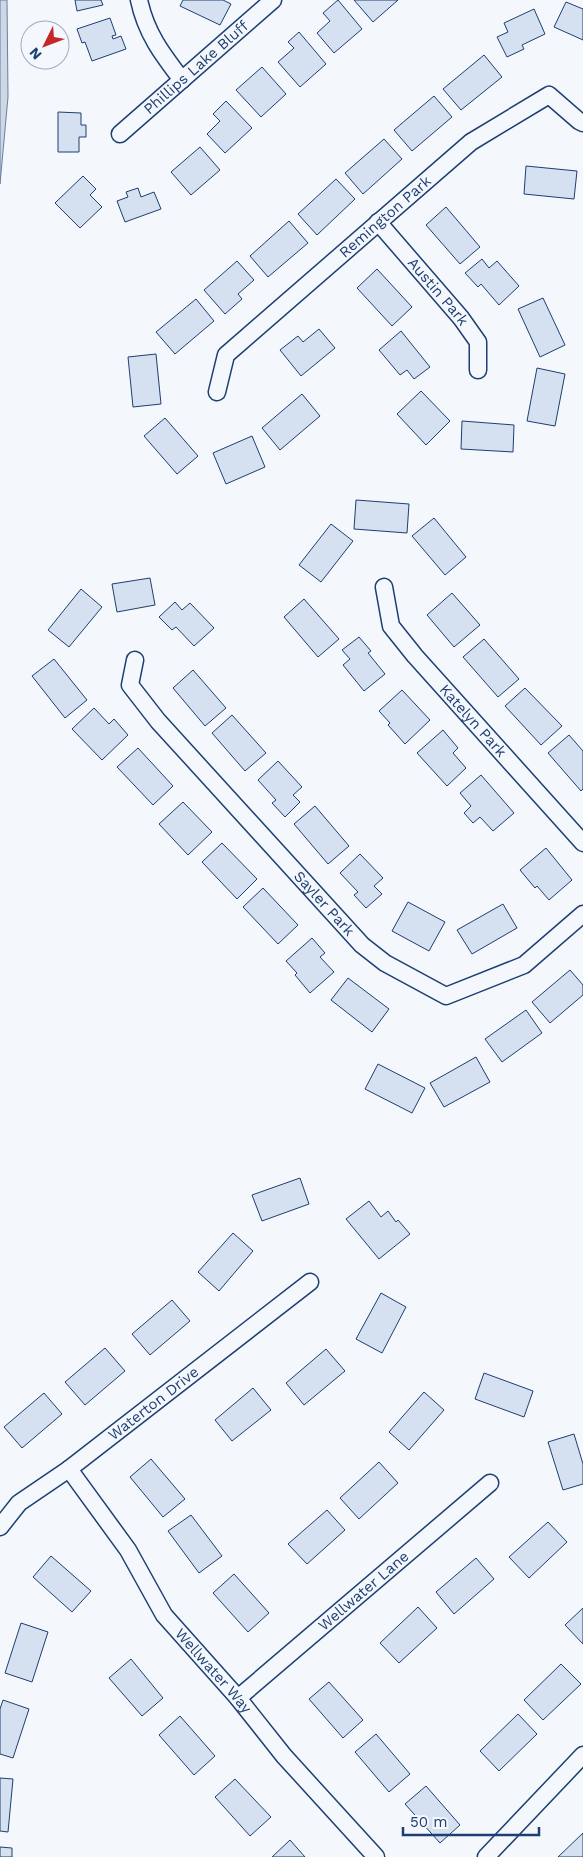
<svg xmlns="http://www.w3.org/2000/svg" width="583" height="1857" viewBox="0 0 583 1857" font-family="'Work Sans',sans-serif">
  <rect width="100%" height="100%" fill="#f4f7fb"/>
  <!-- water -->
  <path fill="#cfd7e4" stroke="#687fa3" d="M0,0H7L8,97L0,184Z"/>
  <!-- building -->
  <g fill="#d5e0f0" stroke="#1d3f73">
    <path d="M75,0H101L103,5L77,11Z"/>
    <path d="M183,0H223L231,4L220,25L180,6Z"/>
    <path d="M338,0L362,29L334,53L317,33L330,21L323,13Z"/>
    <path d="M354,0H398L373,22Z"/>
    <path d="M566,2L583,9V40L554,27Z"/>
    <path d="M534,9L545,34L522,45L524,49L507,57L497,37L508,32L504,23Z"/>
    <path d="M110,18L116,35L112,36L113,39L121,36L126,49L92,61L85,42L82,43L77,29Z"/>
    <path d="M299,32L326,64L300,87L278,62L294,48L288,42Z"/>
    <path d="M484,55L502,77L461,110L443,89Z"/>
    <path d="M262,67L286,94L261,117L236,90Z"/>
    <path d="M434,96L452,117L412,151L394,130Z"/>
    <path d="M226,101L252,128L225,153L207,134L220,121L213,114Z"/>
    <path d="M58,112L81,113V125H86V137H79V152H58Z"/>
    <path d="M384,139L402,159L363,194L345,173Z"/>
    <path d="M200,147L220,170L191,195L171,172Z"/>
    <path d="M526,166L577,171L574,199L524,194Z"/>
    <path d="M83,176L96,189L90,195L102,207L80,228L55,203Z"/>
    <path d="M336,179L355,199L317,235L298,214Z"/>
    <path d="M138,188L141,197L154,192L161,209L125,222L117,201L128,197L126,192Z"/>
    <path d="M446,207L480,247L460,264L426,225Z"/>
    <path d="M289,221L308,243L268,277L250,256Z"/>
    <path d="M482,259L489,268L497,261L519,286L499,305L481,284L478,287L465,273Z"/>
    <path d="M237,261L254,280L238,294L242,299L225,314L204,290Z"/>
    <path d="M377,269L412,307L392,326L357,288Z"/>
    <path d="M543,298L565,345L540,357L518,309Z"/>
    <path d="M196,299L214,321L175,354L156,332Z"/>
    <path d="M319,329L335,348L301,376L280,350L298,336L303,342Z"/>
    <path d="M401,331L430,367L414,379L407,370L400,375L379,350Z"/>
    <path d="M156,354L161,404L133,407L128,357Z"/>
    <path d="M537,368L565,374L555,426L527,421Z"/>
    <path d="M421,391L450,421L426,445L397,414Z"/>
    <path d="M302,394L320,416L280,450L262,428Z"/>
    <path d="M165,418L198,456L177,474L144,436Z"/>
    <path d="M462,421L514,425L513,452L461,449Z"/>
    <path d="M252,436L265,467L226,484L213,453Z"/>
    <path d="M356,500L409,504L407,533L354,529Z"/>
    <path d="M434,518L466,557L445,575L412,536Z"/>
    <path d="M331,524L353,541L321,582L299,565Z"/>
    <path d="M150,578L155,605L117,612L112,584Z"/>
    <path d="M81,589L102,607L69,647L48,630Z"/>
    <path d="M452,593L480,625L454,647L427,615Z"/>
    <path d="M304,599L339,639L318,657L284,617Z"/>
    <path d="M175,602L182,610L190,603L214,628L194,646L176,627L172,630L159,617Z"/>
    <path d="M359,637L371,651L368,653L385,674L364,691L343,665L350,659L342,650Z"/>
    <path d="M484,639L519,679L498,697L463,657Z"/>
    <path d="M54,659L87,700L65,718L32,676Z"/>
    <path d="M193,670L226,708L205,726L173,688Z"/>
    <path d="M525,688L562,726L541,745L505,706Z"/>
    <path d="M402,690L430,720L405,744L388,725L390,723L379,711Z"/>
    <path d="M94,708L109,724L114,719L128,735L102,760L72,729Z"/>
    <path d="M232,715L266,753L245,771L212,733Z"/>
    <path d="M443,730L458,748L453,753L466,768L447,786L417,753Z"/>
    <path d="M569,735L583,751V789L581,791L548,753Z"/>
    <path d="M138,748L173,786L153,805L117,767Z"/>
    <path d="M278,761L302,787L293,795L300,802L285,817L272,803L276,800L258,780Z"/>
    <path d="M481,775L514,813L493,831L480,817L473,823L464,813L471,806L460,793Z"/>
    <path d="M183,802L212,832L188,855L159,824Z"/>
    <path d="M315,806L349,846L328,864L294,824Z"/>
    <path d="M222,843L257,879L237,899L202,862Z"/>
    <path d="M546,848L572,880L549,900L537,886L535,888L520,870Z"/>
    <path d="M360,854L383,878L374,886L382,894L366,908L354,895L358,892L340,873Z"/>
    <path d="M263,888L298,925L278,944L243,907Z"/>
    <path d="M408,902L445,922L429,951L392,931Z"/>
    <path d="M503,904L517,928L472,954L457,930Z"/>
    <path d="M312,938L325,953L320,957L334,972L310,993L295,975L297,973L286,961Z"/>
    <path d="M570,970L583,985V995L550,1023L532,1002Z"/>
    <path d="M348,978L389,1009L372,1032L331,1000Z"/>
    <path d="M526,1010L542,1033L502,1062L485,1039Z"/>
    <path d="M476,1057L490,1082L444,1107L430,1083Z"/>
    <path d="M378,1064L425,1088L412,1113L365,1089Z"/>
    <path d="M300,1178L309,1204L262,1221L252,1195Z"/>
    <path d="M369,1201L381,1217L388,1211L396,1222L398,1220L410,1234L379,1259L346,1219Z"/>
    <path d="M233,1233L253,1251L219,1291L198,1272Z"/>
    <path d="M381,1293L406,1307L382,1353L356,1339Z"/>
    <path d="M172,1300L190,1321L150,1355L132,1334Z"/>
    <path d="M105,1348L125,1371L85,1405L65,1382Z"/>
    <path d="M326,1349L345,1371L304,1405L286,1383Z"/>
    <path d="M484,1373L533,1391L524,1417L475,1399Z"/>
    <path d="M253,1388L271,1410L232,1441L215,1420Z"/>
    <path d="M424,1392L444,1410L409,1450L389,1432Z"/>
    <path d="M44,1393L62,1414L22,1448L4,1427Z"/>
    <path d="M574,1434L583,1464V1484L563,1490L548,1442Z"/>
    <path d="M151,1459L185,1499L163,1517L130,1477Z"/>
    <path d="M379,1462L398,1483L359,1519L340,1498Z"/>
    <path d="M327,1510L345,1530L307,1564L288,1544Z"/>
    <path d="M191,1515L222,1556L199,1573L168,1531Z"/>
    <path d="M548,1522L567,1542L529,1578L509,1557Z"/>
    <path d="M51,1556L91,1591L72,1612L33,1577Z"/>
    <path d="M476,1558L494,1579L454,1614L436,1592Z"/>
    <path d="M234,1574L269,1613L248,1632L213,1593Z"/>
    <path d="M418,1607L437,1628L399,1663L380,1643Z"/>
    <path d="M583,1608V1644L565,1625Z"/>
    <path d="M21,1623L48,1632L32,1682L5,1673Z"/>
    <path d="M131,1659L163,1698L142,1716L109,1678Z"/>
    <path d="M561,1664L581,1684L543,1720L524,1700Z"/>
    <path d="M329,1682L363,1720L343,1738L309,1699Z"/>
    <path d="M3,1700L29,1709L13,1758L0,1754V1709Z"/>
    <path d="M518,1714L537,1734L499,1771L480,1751Z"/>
    <path d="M180,1716L215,1756L194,1775L159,1735Z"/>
    <path d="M376,1734L410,1774L389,1792L355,1752Z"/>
    <path d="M0,1778L13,1779L8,1832L0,1831Z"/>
    <path d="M235,1779L271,1817L250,1836L215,1797Z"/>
    <path d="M426,1786L460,1825L440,1843L405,1804Z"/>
    <path d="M583,1833V1857H558Z"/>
    <path d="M290,1840L305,1857H272Z"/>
    <path d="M0,1847L12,1848V1857H0Z"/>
  </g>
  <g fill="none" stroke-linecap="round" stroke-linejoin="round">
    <defs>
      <g id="minor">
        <path d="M139,0C146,33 162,54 182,80"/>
        <path id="s1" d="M120,134L273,0"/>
        <path id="s2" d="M378,222L461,318L478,342V370"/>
        <path id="s3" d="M217,392L226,355L471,142L549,95L579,121L583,123"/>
        <path id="s4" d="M384,587L391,626L415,656L583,843"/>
        <path id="s5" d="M135,660L130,685L158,721L362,945L385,963L446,996L524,965L583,914"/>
        <path id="s6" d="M69,1469L128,1550L164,1615L238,1698L284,1756L376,1857"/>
        <path id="s7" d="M0,1527L19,1503L69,1469L310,1282"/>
        <path id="s8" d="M238,1698L490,1483"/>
        <path d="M486,1857L583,1755"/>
      </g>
    </defs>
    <!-- minor casing -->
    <use href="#minor" stroke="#1d3f73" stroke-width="19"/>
    <!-- minor -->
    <use href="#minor" stroke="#f4f7fb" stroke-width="16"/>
  </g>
  <g text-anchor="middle" stroke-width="4" stroke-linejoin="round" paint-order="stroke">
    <!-- street labels -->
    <g font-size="15" fill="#1d3f73" stroke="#f4f7fb">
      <text dy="5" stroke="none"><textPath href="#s1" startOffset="101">Phillips Lake Bluff</textPath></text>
      <text dy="5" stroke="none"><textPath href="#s3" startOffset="249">Remington Park</textPath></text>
      <text dy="5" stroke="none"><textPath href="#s2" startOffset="92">Austin Park</textPath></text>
      <text dy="5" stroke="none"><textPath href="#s4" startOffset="165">Katelyn Park</textPath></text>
      <text dy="5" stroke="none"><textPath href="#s5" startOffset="318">Sayler Park</textPath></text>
      <text dy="5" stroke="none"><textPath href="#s7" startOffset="198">Waterton Drive</textPath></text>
      <text dy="5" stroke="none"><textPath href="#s8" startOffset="165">Wellwater Lane</textPath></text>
      <text dy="5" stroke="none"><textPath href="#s6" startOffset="249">Wellwater Way</textPath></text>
    </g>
  </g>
  <!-- north arrow -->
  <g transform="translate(45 45) rotate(228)"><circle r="24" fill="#f4f7fb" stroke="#9eadc5"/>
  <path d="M0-4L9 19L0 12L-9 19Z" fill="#c62828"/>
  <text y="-8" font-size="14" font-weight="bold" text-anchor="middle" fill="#1d3f73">N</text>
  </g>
  <!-- scale -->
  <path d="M403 1827v8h136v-8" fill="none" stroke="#1d3f73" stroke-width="2.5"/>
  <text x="410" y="1827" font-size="15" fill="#1d3f73" stroke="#f4f7fb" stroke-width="4" paint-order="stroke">50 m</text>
</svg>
